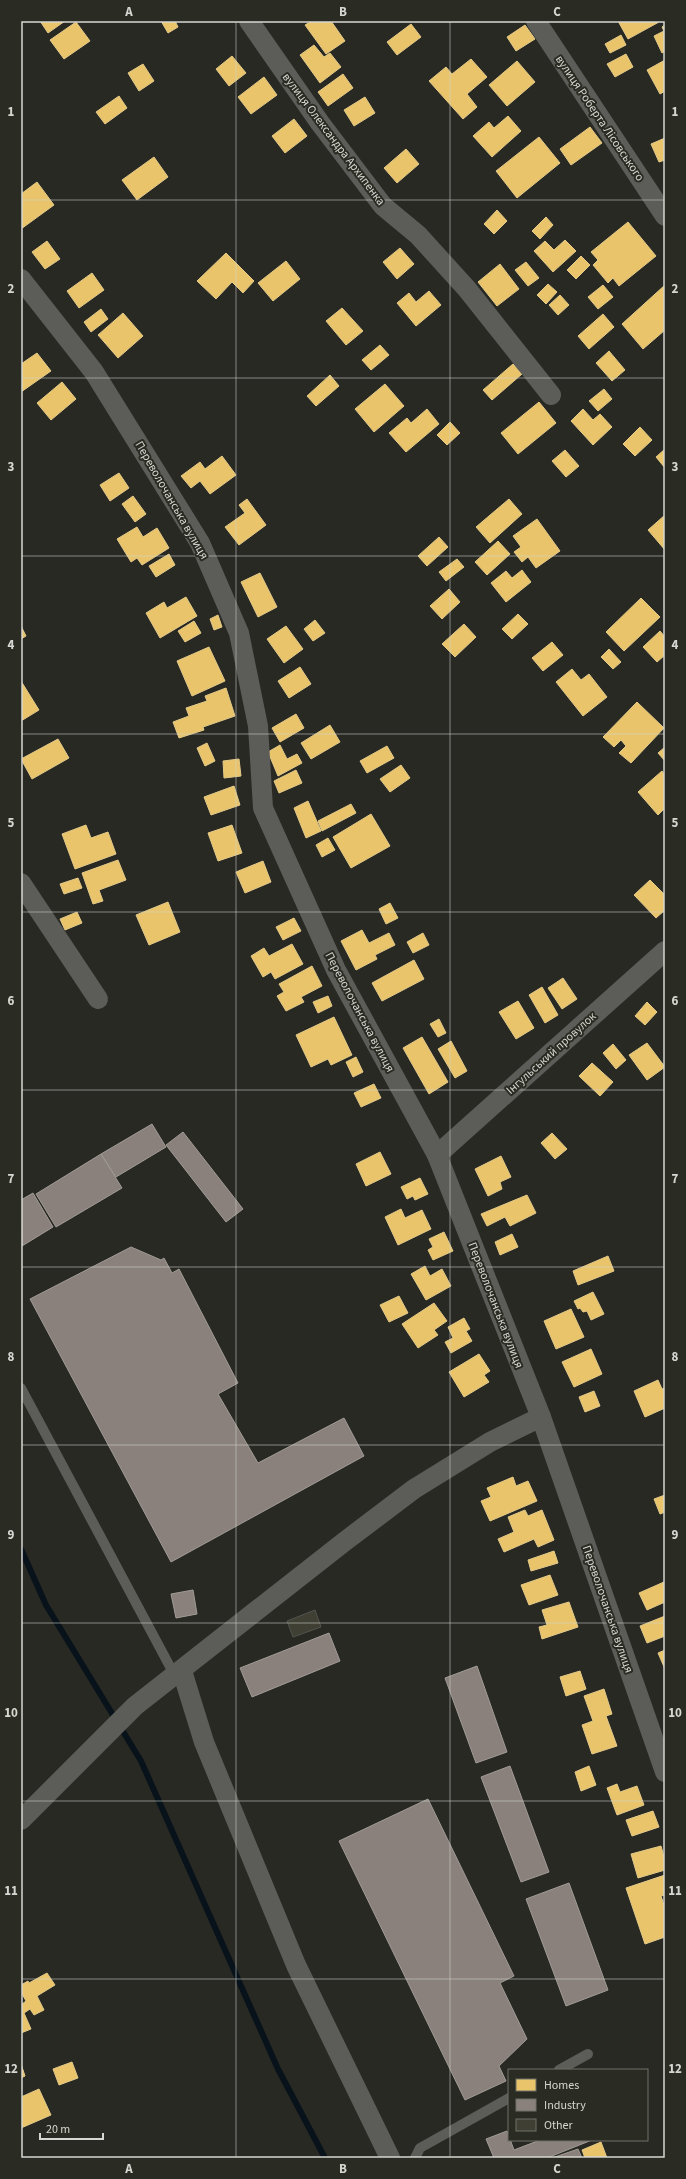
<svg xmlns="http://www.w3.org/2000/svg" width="686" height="2179" viewBox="0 0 686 2179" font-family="'Source Sans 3',sans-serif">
  <rect width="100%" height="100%" fill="#292924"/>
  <!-- homes -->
  <g fill="#e9c46a" stroke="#e3ca89">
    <path d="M40,21H65L48,33Z"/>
    <path d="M161,21H175L178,27L168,33Z"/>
    <path d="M312,21H331L345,41L326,54L305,25Z"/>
    <path d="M618,21H658L659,22L628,39Z"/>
    <path d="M76,22L90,41L64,59L50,40Z"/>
    <path d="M411,24L421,37L397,55L387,42Z"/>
    <path d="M525,25L535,39L516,51L507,37Z"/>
    <path d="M665,25V51L662,53L654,36L664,31L662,27Z"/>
    <path d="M621,35L626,45L610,53L605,44Z"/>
    <path d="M314,45L324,57L330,53L341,67L320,83L300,55Z"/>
    <path d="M626,54L633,67L615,77L607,64Z"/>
    <path d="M232,56L246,73L229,86L216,69Z"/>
    <path d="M471,59L487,77L467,94L477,107L463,119L429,81L446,67L452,74Z"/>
    <path d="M665,60V91L660,94L647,70Z"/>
    <path d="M517,61L535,82L507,106L489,85Z"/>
    <path d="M143,64L154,81L139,91L128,73Z"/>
    <path d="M343,74L353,88L328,106L318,92Z"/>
    <path d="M264,77L277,95L251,114L238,97Z"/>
    <path d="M119,96L127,108L105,124L96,112Z"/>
    <path d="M365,97L375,113L354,126L344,110Z"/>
    <path d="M508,116L521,131L492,157L473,136L489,122L494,128Z"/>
    <path d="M294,119L307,136L285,153L272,136Z"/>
    <path d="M590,127L602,143L571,165L560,149Z"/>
    <path d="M539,137L560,163L517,198L496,171Z"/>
    <path d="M665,138V160L659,162L651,144Z"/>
    <path d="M406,149L419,164L397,183L384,168Z"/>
    <path d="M154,157L168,177L137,200L122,180Z"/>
    <path d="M37,182L54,205L21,229V194Z"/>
    <path d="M497,210L507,221L494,234L484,224Z"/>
    <path d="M546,217L553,225L540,239L532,231Z"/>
    <path d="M628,222L656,256L619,286L613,278L608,283L593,265L598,260L591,252Z"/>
    <path d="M565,240L576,251L553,272L534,251L545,241L554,250Z"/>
    <path d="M47,241L60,259L45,269L32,252Z"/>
    <path d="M400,248L414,264L397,279L383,262Z"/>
    <path d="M226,253L254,281L243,293L232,282L216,299L197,281Z"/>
    <path d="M581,256L590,265L576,279L567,270Z"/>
    <path d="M286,261L300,279L273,301L258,283Z"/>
    <path d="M526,262L539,278L528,286L515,270Z"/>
    <path d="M500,264L519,289L497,306L478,282Z"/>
    <path d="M92,273L104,290L79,308L67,291Z"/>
    <path d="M548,284L557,292L546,304L537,295Z"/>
    <path d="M603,285L613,297L598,309L588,297Z"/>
    <path d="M665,285V330L643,349L622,324Z"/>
    <path d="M429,291L441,305L416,326L397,303L409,293L416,302Z"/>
    <path d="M560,295L569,305L558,315L549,305Z"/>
    <path d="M342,308L363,331L346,345L326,321Z"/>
    <path d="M101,309L108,319L91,332L84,322Z"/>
    <path d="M123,313L143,336L118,358L98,335Z"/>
    <path d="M603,314L614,327L589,349L578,336Z"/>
    <path d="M380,345L389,355L371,370L362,360Z"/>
    <path d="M609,351L625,370L612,381L596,363Z"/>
    <path d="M37,353L51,371L21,392V364Z"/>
    <path d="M513,364L522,374L492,400L483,390Z"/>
    <path d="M330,375L339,386L316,406L307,396Z"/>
    <path d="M62,382L76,399L51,420L37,403Z"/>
    <path d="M385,384L404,406L374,432L355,409Z"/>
    <path d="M604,389L612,399L598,411L589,401Z"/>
    <path d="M539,402L556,423L518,454L501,433Z"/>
    <path d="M427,409L439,424L406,452L389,433L407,418L411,423Z"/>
    <path d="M583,409L593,420L600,414L612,427L593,445L571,421Z"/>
    <path d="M450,422L460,433L447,445L437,435Z"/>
    <path d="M640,427L652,440L635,456L623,444Z"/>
    <path d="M665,449V468L656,457Z"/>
    <path d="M565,450L579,466L566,477L552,461Z"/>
    <path d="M222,456L236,475L210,494L200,481L191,488L181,476L200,462L205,469Z"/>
    <path d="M119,473L129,488L110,501L100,485Z"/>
    <path d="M133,496L146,514L135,522L122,504Z"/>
    <path d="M247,499L266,525L239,545L225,527L245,513L239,505Z"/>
    <path d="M509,499L522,514L490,543L476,527Z"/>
    <path d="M665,515V550L648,530Z"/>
    <path d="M537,519L560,551L536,568L528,557L522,562L514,552L521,547L513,536Z"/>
    <path d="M137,527L143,537L157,528L169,548L142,565L137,558L131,562L117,539Z"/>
    <path d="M439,537L448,547L427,566L418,556Z"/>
    <path d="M498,541L510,554L487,575L475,562Z"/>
    <path d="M169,554L175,565L156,577L149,566Z"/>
    <path d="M457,559L464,567L446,581L439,572Z"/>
    <path d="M522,570L531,582L506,602L491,583L506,571L512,578Z"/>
    <path d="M260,573L277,607L258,617L241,582Z"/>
    <path d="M449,589L460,602L442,619L430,606Z"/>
    <path d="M186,597L197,616L160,638L146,613L164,602L167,608Z"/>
    <path d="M641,598L660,617L624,651L606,632Z"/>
    <path d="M518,614L528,624L512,639L502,629Z"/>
    <path d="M218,615L222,627L214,630L210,619Z"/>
    <path d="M315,620L325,633L313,641L304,629Z"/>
    <path d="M194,621L201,633L185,642L178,631Z"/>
    <path d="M464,624L476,637L455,657L442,644Z"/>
    <path d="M21,626L26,636L21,639Z"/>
    <path d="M286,626L303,649L284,663L267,639Z"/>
    <path d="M660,631L665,637V655L657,662L643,647Z"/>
    <path d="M552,642L563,655L543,671L532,658Z"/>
    <path d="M209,647L225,681L192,696L177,661Z"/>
    <path d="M609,649L621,662L613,669L601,657Z"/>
    <path d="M300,667L311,684L289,698L278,681Z"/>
    <path d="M572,669L581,680L589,674L607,697L583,716L556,682Z"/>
    <path d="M21,681L39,710L21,721Z"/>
    <path d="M226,688L235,716L203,727L204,730L179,738L173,722L189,716L186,708L207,701L205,696Z"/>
    <path d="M637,702L664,728L631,763L619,753L626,746L621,740L614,747L603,737Z"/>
    <path d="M296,714L304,728L280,742L272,728Z"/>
    <path d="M330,725L340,742L311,759L301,743Z"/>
    <path d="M58,739L69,758L32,779L21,759Z"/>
    <path d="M207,743L215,761L205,766L197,748Z"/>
    <path d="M280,745L287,759L297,754L302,763L278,776L268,752Z"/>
    <path d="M387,746L394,758L367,773L360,761Z"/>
    <path d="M665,747V761L658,753Z"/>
    <path d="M239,759L241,776L224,778L223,761Z"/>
    <path d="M401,765L410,778L390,792L380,779Z"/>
    <path d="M296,770L302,783L279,793L274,781Z"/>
    <path d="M662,771L665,775V808L658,815L638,792Z"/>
    <path d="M234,786L240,805L211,815L204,797Z"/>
    <path d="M308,801L321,831L306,838L294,808Z"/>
    <path d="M351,804L356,813L322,831L318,821Z"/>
    <path d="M371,814L390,846L351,868L333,837Z"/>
    <path d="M86,825L91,838L108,832L116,854L75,869L62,834Z"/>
    <path d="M232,825L242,853L218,861L208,833Z"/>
    <path d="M328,838L335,850L322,857L316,845Z"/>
    <path d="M118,860L126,880L99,890L103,901L93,904L82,873Z"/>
    <path d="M263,861L271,882L245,893L236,872Z"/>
    <path d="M78,878L82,888L64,894L60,884Z"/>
    <path d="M650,880L665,895V910L656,918L634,895Z"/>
    <path d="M168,902L180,932L149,945L136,915Z"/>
    <path d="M390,903L398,918L386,924L379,909Z"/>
    <path d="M77,912L82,923L65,930L60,919Z"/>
    <path d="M294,918L301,931L283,940L276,927Z"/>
    <path d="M362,930L369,943L389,933L395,945L375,955L377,959L356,970L341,941Z"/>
    <path d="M423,933L429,945L413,953L407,942Z"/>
    <path d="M292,944L303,964L275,979L271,972L263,977L251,956L264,948L269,956Z"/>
    <path d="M414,960L424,979L382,1001L372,983Z"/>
    <path d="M312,966L322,986L301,997L304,1002L286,1011L277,996L284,992L279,984Z"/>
    <path d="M563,978L577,999L562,1009L548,988Z"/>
    <path d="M542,987L558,1015L545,1023L529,995Z"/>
    <path d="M328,996L332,1006L318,1013L313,1002Z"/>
    <path d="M518,1001L534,1028L516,1039L499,1012Z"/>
    <path d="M647,1002L657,1012L645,1025L635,1016Z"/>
    <path d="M334,1017L352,1055L331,1065L328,1059L311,1067L296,1035Z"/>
    <path d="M439,1019L446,1033L438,1037L430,1024Z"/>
    <path d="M422,1037L448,1082L429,1094L403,1048Z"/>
    <path d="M451,1041L467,1071L455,1078L438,1049Z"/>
    <path d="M647,1043L665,1067L647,1080L629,1055Z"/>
    <path d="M613,1044L626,1060L616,1069L603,1053Z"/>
    <path d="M356,1057L363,1072L353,1077L346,1062Z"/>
    <path d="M592,1063L613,1082L600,1096L579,1076Z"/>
    <path d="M374,1084L381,1098L361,1107L354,1093Z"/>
    <path d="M552,1133L567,1149L555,1159L541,1143Z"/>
    <path d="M380,1152L391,1174L366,1186L356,1164Z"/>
    <path d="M501,1156L511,1177L500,1182L502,1189L488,1196L475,1169Z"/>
    <path d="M420,1178L428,1194L415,1200L413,1196L407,1199L401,1187Z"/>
    <path d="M527,1195L536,1213L510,1226L505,1217L487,1226L481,1214Z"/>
    <path d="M401,1209L405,1218L422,1210L431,1229L398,1245L385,1217Z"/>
    <path d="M444,1232L453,1251L433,1260L428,1250L433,1247L429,1239Z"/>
    <path d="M512,1234L518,1247L500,1255L495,1242Z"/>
    <path d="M608,1256L614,1271L578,1285L573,1271Z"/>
    <path d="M425,1266L430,1276L442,1269L451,1286L426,1300L411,1274Z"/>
    <path d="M593,1292L604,1314L591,1320L587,1311L583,1312L580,1308L578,1309L574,1301Z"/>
    <path d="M399,1296L408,1313L389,1322L380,1305Z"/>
    <path d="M434,1303L447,1321L434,1330L438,1335L418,1348L402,1324Z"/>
    <path d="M571,1309L584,1337L556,1349L544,1321Z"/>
    <path d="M464,1318L470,1329L466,1331L472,1341L451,1353L445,1342L453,1338L448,1327Z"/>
    <path d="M591,1349L602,1374L574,1387L562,1362Z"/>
    <path d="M479,1354L490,1371L484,1375L489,1382L464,1397L449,1372Z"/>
    <path d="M658,1380L662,1389L665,1388V1408L645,1417L634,1391Z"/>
    <path d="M594,1391L600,1406L585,1412L579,1397Z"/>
    <path d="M513,1477L516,1486L528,1481L537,1501L490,1521L481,1501L491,1497L487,1488Z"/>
    <path d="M665,1495V1512L660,1514L654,1499Z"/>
    <path d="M525,1510L528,1516L542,1510L554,1540L538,1547L534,1539L504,1552L498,1539L514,1532L508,1517Z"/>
    <path d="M554,1551L558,1563L531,1571L528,1560Z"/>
    <path d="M550,1575L558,1595L529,1605L521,1585Z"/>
    <path d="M664,1582L665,1602L647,1610L639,1593Z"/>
    <path d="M569,1602L578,1627L542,1639L539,1627L547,1625L542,1610Z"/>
    <path d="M665,1616V1636L647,1643L640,1626Z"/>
    <path d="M665,1650V1669L658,1653Z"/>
    <path d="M580,1671L586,1689L566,1696L560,1677Z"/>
    <path d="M604,1689L612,1714L606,1716L617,1746L592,1754L582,1725L593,1721L584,1696Z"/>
    <path d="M589,1766L596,1785L581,1791L575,1772Z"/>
    <path d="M617,1784L620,1792L637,1786L644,1805L617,1815L607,1788Z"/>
    <path d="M653,1811L659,1827L632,1836L626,1820Z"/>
    <path d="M661,1846L665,1860V1870L638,1878L631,1854Z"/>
    <path d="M665,1875V1895L661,1896L665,1908V1937L645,1944L626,1888Z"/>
    <path d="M47,1973L55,1985L37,1996L44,2010L34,2015L30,2009L24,2013L31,2029L21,2033V2005L26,2001L21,1992V1985L28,1981L29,1983Z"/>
    <path d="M72,2062L78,2078L59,2085L53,2069Z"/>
    <path d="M21,2064L25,2076L21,2078Z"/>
    <path d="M39,2089L51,2115L21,2128V2097Z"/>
    <path d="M601,2142L607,2158H585L582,2150Z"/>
  </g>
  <!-- industry -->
  <g fill="#8a817c" stroke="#a19b96">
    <path d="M152,1124L166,1147L116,1177L101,1154Z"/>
    <path d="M183,1132L243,1209L226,1222L166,1145Z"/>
    <path d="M101,1154L122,1188L56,1227L36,1194Z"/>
    <path d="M33,1193L53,1227L22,1246L21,1200Z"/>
    <path d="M131,1247L161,1260L164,1258L172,1273L179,1269L238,1383L218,1394L258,1463L344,1418L364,1456L171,1562L30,1299Z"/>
    <path d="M193,1590L197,1614L176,1618L171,1594Z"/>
    <path d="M329,1633L340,1661L252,1697L240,1668Z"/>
    <path d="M477,1666L507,1752L476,1763L445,1678Z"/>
    <path d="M510,1766L549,1872L521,1882L481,1777Z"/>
    <path d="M428,1799L514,1976L500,1983L527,2039L499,2066L506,2081L465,2100L339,1841Z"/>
    <path d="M569,1883L608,1990L566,2006L526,1899Z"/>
    <path d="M507,2131L514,2150L540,2140H592L547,2158H494L486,2139Z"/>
    <path d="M578,2149L582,2158H552Z"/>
  </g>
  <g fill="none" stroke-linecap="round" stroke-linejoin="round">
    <!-- stream -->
    <path stroke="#08121a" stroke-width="6" d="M21,1549L46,1605L141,1761L278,2069L325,2158"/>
  </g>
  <!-- building -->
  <path fill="#3f4033" stroke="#53534f" d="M315,1610L321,1627L293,1637L287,1621Z"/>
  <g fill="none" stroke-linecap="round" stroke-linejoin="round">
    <!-- lane -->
    <g stroke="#5c5c58" stroke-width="10">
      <path d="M21,1388L175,1676"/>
      <path d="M559,2070L588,2054"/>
      <path d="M415,2158L420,2148L509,2098"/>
    </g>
    <!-- street -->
    <g stroke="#5c5c58" stroke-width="20">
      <path d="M249,21L320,123L383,206L418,235L467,289L551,395"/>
      <path d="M536,21L665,216"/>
      <path d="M21,279L94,372L200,543L239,633L258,726L263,808L336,970L437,1155L541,1417L665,1772"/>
      <path d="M21,883L98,999"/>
      <path d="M437,1155L665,951"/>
      <path d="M182,1671L204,1742L296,1965L390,2158"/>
      <path d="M21,1820L135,1706L344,1542L414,1489L490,1442L541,1417"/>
    </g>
  </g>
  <!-- grid -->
  <path fill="none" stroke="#d6d7d2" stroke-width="1" stroke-opacity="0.55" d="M236,21V2158M450,21V2158M21,200H665M21,378H665M21,556H665M21,734H665M21,912H665M21,1090H665M21,1267H665M21,1445H665M21,1623H665M21,1801H665M21,1979H665"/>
  <g text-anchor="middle" stroke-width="4" stroke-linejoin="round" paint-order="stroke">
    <!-- street labels -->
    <g font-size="12" fill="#d6d7d2" stroke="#2a2b22">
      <text transform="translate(600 118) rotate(56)" y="4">вулиця Роберта Лісовського</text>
      <text transform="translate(334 139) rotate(53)" y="4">вулиця Олександра Архипенка</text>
      <text transform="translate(172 500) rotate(60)" y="4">Переволочанська вулиця</text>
      <text transform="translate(360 1012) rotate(62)" y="4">Переволочанська вулиця</text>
      <text transform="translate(551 1053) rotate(-42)" y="4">Інгульський провулок</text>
      <text transform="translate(496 1305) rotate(69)" y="4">Переволочанська вулиця</text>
      <text transform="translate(608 1609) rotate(71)" y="4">Переволочанська вулиця</text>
    </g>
  </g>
  <!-- border -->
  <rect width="686" height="2179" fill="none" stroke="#2a2b22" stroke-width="44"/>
  <!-- legend -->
  <rect x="508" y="2069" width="140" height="72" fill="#2a2b22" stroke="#6f7068"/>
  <rect x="516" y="2079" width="20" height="12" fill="#e9c46a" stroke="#6f7068"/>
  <text x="544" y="2089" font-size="12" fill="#d6d7d2">Homes</text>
  <rect x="516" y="2099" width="20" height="12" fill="#8a817c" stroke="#6f7068"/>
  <text x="544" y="2109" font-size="12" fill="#d6d7d2">Industry</text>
  <rect x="516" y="2119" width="20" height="12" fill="#3f4033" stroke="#6f7068"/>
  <text x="544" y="2129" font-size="12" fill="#d6d7d2">Other</text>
  <!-- scale -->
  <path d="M40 2133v6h63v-6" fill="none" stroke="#d6d7d2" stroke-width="2"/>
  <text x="46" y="2133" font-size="12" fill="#d6d7d2" stroke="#2a2b22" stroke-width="3" paint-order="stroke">20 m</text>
  <rect x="22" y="22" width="642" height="2135" fill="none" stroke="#d6d7d2" stroke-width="1.5"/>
  <g font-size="13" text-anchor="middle" font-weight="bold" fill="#d6d7d2">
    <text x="129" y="16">A</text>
    <text x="343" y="16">B</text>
    <text x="557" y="16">C</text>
    <text x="11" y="116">1</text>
    <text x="675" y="116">1</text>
    <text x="11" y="293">2</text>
    <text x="675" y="293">2</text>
    <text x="11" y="471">3</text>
    <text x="675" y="471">3</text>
    <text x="11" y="649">4</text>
    <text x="675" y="649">4</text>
    <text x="11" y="827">5</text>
    <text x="675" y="827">5</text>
    <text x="11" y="1005">6</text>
    <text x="675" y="1005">6</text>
    <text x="11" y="1183">7</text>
    <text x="675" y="1183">7</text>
    <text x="11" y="1361">8</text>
    <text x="675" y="1361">8</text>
    <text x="11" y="1539">9</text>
    <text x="675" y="1539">9</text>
    <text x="11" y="1717">10</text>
    <text x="675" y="1717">10</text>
    <text x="11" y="1895">11</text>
    <text x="675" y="1895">11</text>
    <text x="11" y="2073">12</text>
    <text x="675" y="2073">12</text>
    <text x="129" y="2173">A</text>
    <text x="343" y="2173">B</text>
    <text x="557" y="2173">C</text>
  </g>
</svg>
